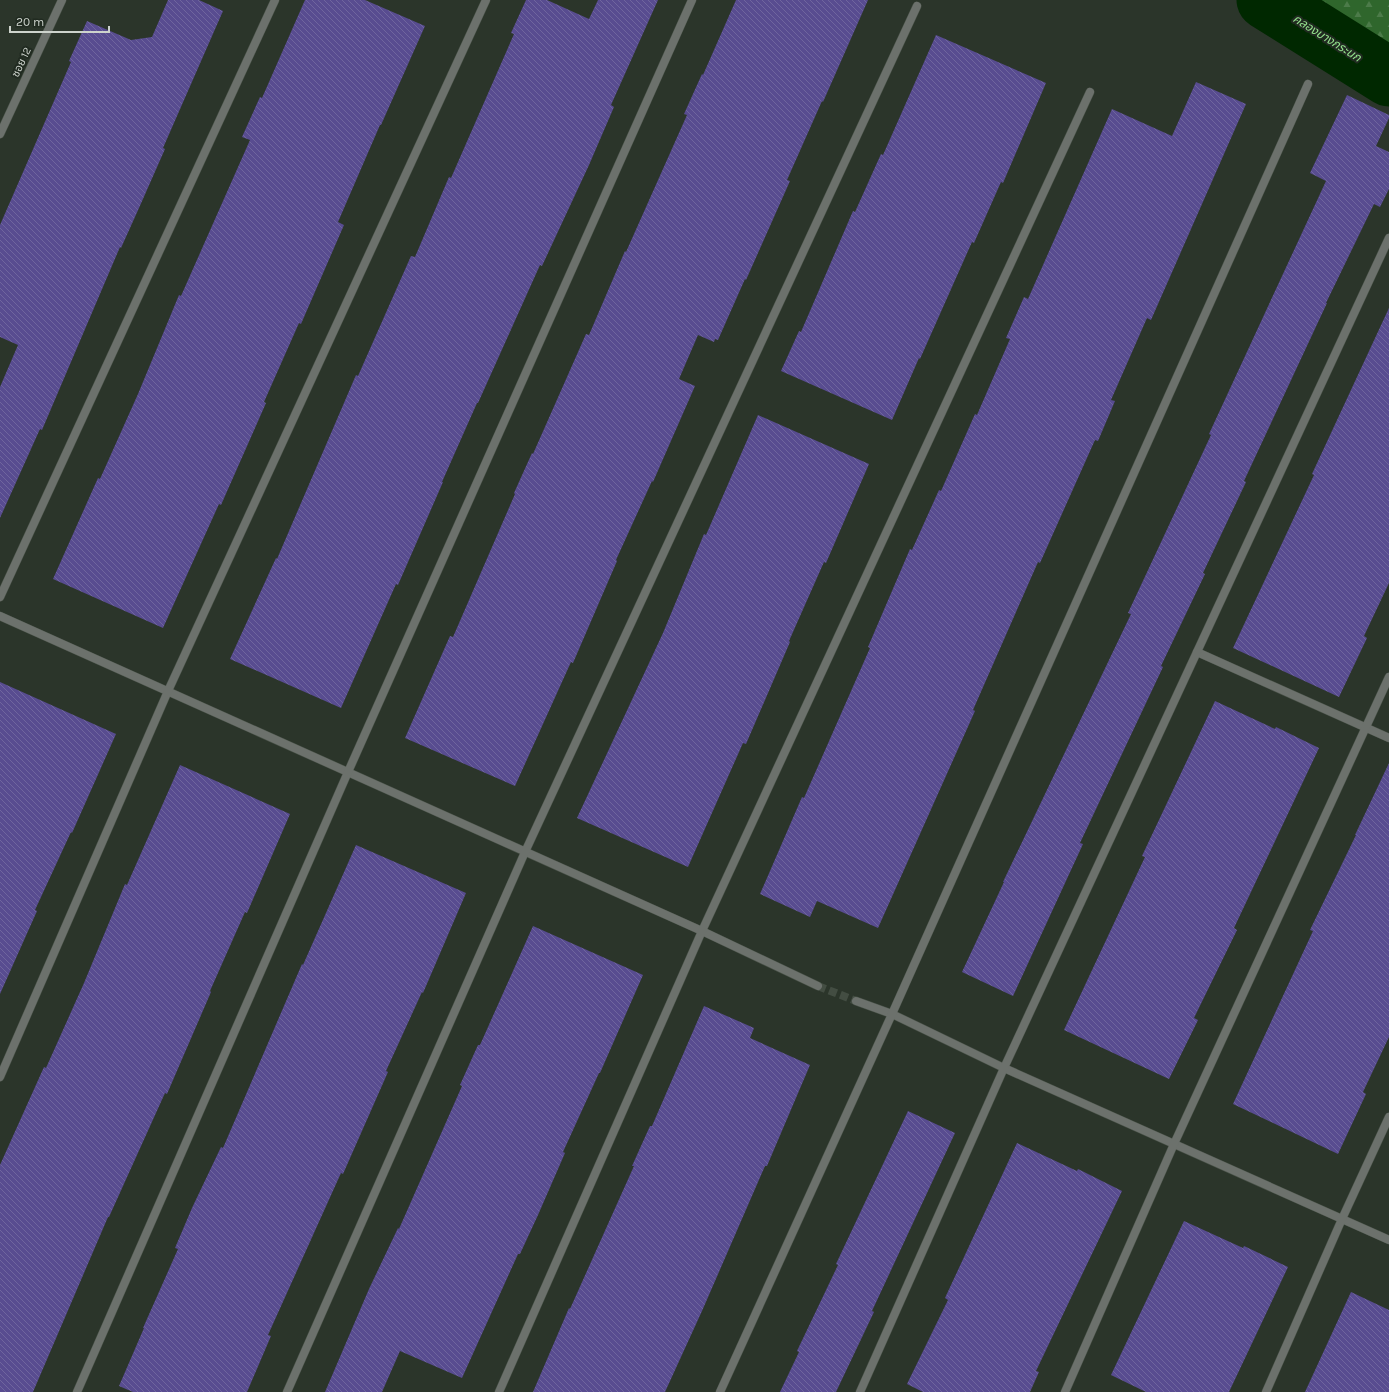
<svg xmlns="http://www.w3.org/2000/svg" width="1389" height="1392" viewBox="0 0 1389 1392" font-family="Karla,'Noto Sans Thai',sans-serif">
  <defs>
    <pattern id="forest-firs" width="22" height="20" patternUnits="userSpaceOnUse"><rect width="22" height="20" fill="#2f662c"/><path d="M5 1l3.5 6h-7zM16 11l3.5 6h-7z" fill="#4c7b49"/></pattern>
    <pattern id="building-back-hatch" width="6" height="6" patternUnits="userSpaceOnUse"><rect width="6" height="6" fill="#584c90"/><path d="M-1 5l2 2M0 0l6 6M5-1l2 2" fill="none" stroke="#6f659e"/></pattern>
  </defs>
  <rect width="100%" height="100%" fill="#2b352a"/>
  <!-- forest -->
  <path fill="url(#forest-firs)" d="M1309,0H1389V48Z"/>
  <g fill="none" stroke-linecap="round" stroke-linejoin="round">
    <!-- river -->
    <path stroke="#002800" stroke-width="59" d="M1266,0L1389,77"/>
  </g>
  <!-- building -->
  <g fill="url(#building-back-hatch)">
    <path d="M168,0H199L223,11L163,148L165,149L139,208L121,248L120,247L42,430L40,429L0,518V387L18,345L0,337V225L71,62L69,61L87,21L131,40L152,37Z"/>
    <path d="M305,0H365L425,26L381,125H380L338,222L344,225L301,324L299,323L264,402L266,403L221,505L219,504L163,628L53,579L98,478L100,479L138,394L179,295L181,296L250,140L242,137L260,97L262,98Z"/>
    <path d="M526,0H547L589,19L598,0H658L611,105L614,107L589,165L542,266L540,265L478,403H477L442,482H443L398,585L396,584L341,708L230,659L276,558L277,559L356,375L358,376L411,256L415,257L449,177L451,178L514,34L511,33Z"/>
    <path d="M736,0H868L823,102L822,101L787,180L790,181L746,280L745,279L718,340L715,339L714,342L698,335L679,379L695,386L653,482L652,481L616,560L617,561L573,663L571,662L515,786L405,738L450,636L453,637L515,494L514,493L532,453L533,454L586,334L589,335L625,251L626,252L687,115L684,114L702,74L703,75Z"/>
    <path d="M936,35L1046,83L1003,183L1001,182L974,243L972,242L920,359L919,358L892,420L781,371L799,331L801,332L853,211L855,212L881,154L883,155Z"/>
    <path d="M1196,82L1246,104L1151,320L1147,318L1111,400L1115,401L1098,441L1095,440L1040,563L1038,562L973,710L975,711L878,928L817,901L810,917L760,894L802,797L804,798L870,648L868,647L910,549L912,550L939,490L941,491L975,414L977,415L1010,339L1006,338L1024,297L1028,299L1112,109L1172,136Z"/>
    <path d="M1347,95L1389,115V118L1376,146L1389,152V189L1380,207L1374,204L1326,303H1327L1244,481L1246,482L1203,573L1205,574L1161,666L1163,667L1080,843L1083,844L1013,996L962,972L1004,882H1003L1131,614L1128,613L1211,435L1209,434L1326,181L1310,173Z"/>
    <path d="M1389,308V583L1364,636L1367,638L1339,697L1233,648L1314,475L1312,474Z"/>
    <path d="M758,415L869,464L826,563L824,562L789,641L790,642L746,744L743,743L688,867L577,818L663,633L704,534L706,535Z"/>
    <path d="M0,682L116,734L72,833L71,832L35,910L37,911L0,994Z"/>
    <path d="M1215,701L1275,729L1276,727L1319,748L1234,928L1237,930L1194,1018L1198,1020L1169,1079L1064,1030L1145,857L1142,856Z"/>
    <path d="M1389,763V1037L1363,1092L1366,1094L1338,1154L1233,1104L1313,931L1310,930L1356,835H1355Z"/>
    <path d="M180,765L290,814L247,913L245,912L210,991L211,992L167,1094L165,1093L109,1217H108L33,1392H0V1165L44,1067L46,1068L84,983L125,884L127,885Z"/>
    <path d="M356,845L466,893L423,993L422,992L386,1071L388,1072L343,1174L341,1173L268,1335L271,1336L247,1392H133L119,1386L144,1328H143L178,1249L175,1248L192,1208L221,1147L223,1148L302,964L303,965Z"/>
    <path d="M533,926L643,975L600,1073H599L563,1152L565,1153L538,1215L520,1254H518L462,1378L400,1351L382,1392H325L369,1289L398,1228L399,1229L462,1086L460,1085L478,1045H480Z"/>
    <path d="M704,1006L754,1028L750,1038L810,1065L767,1166H765L702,1311L665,1392H533L569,1308L570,1309L608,1224L634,1166H632L650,1126H652Z"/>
    <path d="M908,1111L955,1133L872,1311L874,1312L836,1392H780L799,1352L797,1351L838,1265L836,1264Z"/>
    <path d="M1017,1143L1077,1171L1078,1169L1122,1191L1036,1371L1039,1372L1030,1392H923L907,1384L948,1300L945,1298Z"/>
    <path d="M1184,1221L1243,1248L1244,1246L1288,1267L1229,1392H1146L1111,1375Z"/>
    <path d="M1351,1292L1389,1310V1392H1305Z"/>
  </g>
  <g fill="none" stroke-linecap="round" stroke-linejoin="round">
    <!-- street-tunnel -->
    <path stroke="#434d42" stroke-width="8" stroke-dasharray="8 4" stroke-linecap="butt" d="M818,986L856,1001"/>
    <defs>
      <g id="street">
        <path d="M0,134L62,0"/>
        <path d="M0,597L275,0"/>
        <path d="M0,616L702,931L818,986"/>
        <path d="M1197,652L1389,738"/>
        <path d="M856,1001L892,1014L1004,1068L1389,1240"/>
        <path d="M0,1077L168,691L486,0"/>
        <path d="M77,1392L348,772L692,0"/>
        <path d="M287,1392L525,852L917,6"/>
        <path d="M499,1392L702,931L1090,92"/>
        <path d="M720,1392L892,1014L1308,84"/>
        <path d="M860,1392L1004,1068L1389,238"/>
        <path d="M1065,1392L1174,1144L1389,677"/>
        <path d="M1266,1392L1342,1219L1389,1117"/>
      </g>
    </defs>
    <!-- street casing -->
    <use href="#street" stroke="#485147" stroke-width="9"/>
    <!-- street -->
    <use href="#street" stroke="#6c716c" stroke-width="8"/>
  </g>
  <g text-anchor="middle" stroke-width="4" stroke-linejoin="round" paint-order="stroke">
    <!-- street labels -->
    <g font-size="11" fill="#cdd3cc" stroke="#212b21">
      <text transform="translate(21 62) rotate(-65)" y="4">ซอย 12</text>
    </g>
    <!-- water labels -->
    <g font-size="12" font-style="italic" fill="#95e28e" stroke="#212b21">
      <text transform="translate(1327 38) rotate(32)" y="4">คลองบางกระนก</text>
    </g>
  </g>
  <!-- scale -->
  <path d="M10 26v6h99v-6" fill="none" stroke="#cdd3cc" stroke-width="2"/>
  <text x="16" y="26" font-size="12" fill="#cdd3cc" stroke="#212b21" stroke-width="3" paint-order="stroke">20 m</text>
</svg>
